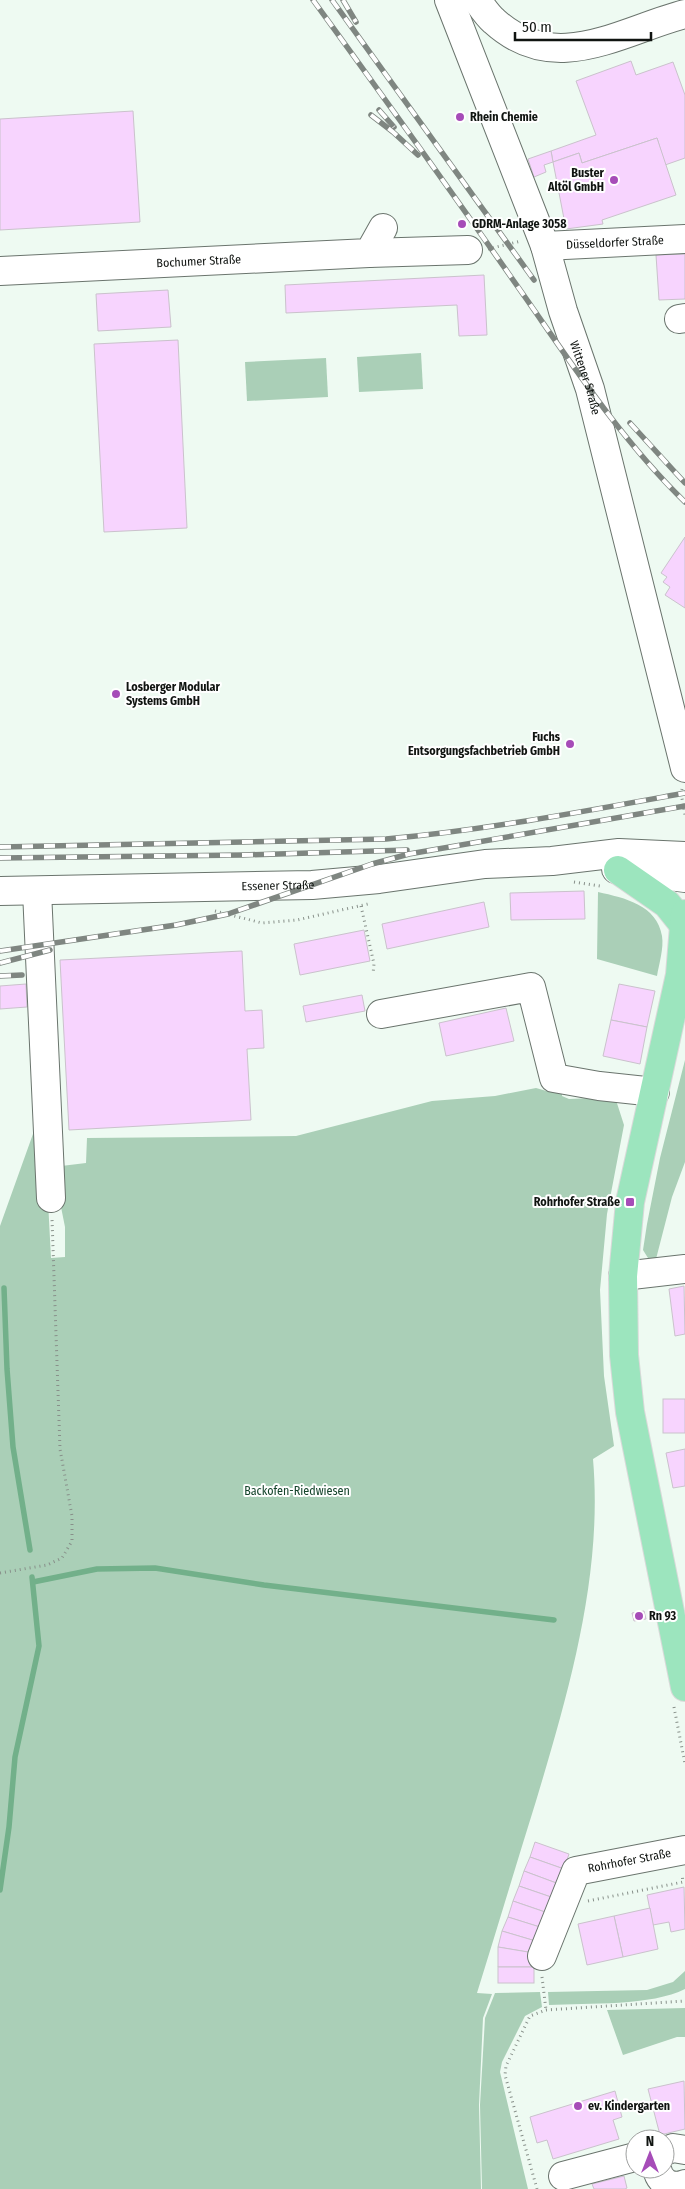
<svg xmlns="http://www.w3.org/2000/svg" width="685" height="2189" viewBox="0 0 685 2189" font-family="'Fira Sans Condensed',sans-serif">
  <rect width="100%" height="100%" fill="#eefaf2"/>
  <!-- green -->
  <g fill="#aacfb7">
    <path d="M421,353L423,389L359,392L357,357Z"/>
    <path d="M326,358L328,397L247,401L245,362Z"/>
    <path d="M598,892C625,898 657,905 662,936C664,948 659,964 657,976L597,959Z"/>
    <path d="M685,1060V1162L672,1197L656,1259L648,1258L643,1250L647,1224L660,1158Z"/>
    <path d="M536,1088L550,1092H562V1096L569,1099L615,1097L624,1125L607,1214L600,1290L604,1376L614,1446L593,1459C603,1575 569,1691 536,1801C516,1865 497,1929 477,1993L492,1994L483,2018L479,2105L481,2189H0V1226L43,1106L51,1258L65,1257V1227L53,1167L86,1163L87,1138L296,1136L432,1101L495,1096Z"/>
    <path d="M685,1971V1989C652,2006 588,2003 549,2005L548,1992L647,1990L673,1982Z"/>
    <path d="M540,1992L542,2007L525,2016L502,2062L500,2072L528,2189H482L480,2105L485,2018L495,1993Z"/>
    <path d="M685,2008V2037H677L623,2055L607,2010Z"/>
  </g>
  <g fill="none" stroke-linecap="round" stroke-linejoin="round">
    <!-- stream -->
    <g stroke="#72b08a" stroke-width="5.5">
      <path d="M4,1288L7,1369L13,1447L30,1550"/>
      <path d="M33,1582L97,1569L155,1568L264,1585L554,1620"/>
      <path d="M0,1890L9,1827L15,1757L39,1646L32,1577"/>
    </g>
  </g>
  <!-- building -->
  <g fill="#f7d4fe" stroke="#cac2cc">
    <path d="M631,61L636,75L673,62L685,95V158L665,165L657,138L582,163L579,153L553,162L551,151L596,135L576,81Z"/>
    <path d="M133,111L140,222L0,230V119Z"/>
    <path d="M657,138L676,195L602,220L603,224L566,229L553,162L579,153L582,163Z"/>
    <path d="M551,151L553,162L544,165L546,172L534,177L528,159Z"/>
    <path d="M685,254V299L659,300L656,255Z"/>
    <path d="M484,275L487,335L459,336L457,305L286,313L285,285Z"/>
    <path d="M168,290L171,327L98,331L96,294Z"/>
    <path d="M178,340L187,528L104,532L94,344Z"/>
    <path d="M685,537V608L665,595L670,587L663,582L667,577L661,573Z"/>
    <path d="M584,891L585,919L511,920L510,893Z"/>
    <path d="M484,902L489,927L387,949L382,924Z"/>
    <path d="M364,930L370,961L300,975L294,944Z"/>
    <path d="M242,951L245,1011L262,1010L264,1048L247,1049L251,1120L69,1130L60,960Z"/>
    <path d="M26,984L27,1007L0,1009V986Z"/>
    <path d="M619,984L655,991L647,1027L611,1020Z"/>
    <path d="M362,995L365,1011L306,1022L303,1006Z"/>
    <path d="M506,1008L514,1041L446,1056L439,1023Z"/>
    <path d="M611,1020L647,1027L640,1064L603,1056Z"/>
    <path d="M684,1286L685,1334L675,1336L669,1289Z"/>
    <rect x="663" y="1399" width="22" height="34"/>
    <path d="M685,1449V1486L673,1488L666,1453Z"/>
    <path d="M644,1611L646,1619L634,1621L632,1613Z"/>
    <path d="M535,1842L569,1854L564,1869L530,1857Z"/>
    <path d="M530,1857L564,1869L559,1884L524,1871Z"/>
    <path d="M524,1871L559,1884L554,1898L519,1886Z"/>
    <path d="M519,1886L554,1898L548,1913L513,1901Z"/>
    <path d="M684,1887L685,1929L671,1932L669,1922L653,1925L647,1895Z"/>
    <path d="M513,1901L548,1913L543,1928L508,1917Z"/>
    <path d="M650,1908L658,1949L623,1957L614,1916Z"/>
    <path d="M614,1916L623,1957L587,1965L578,1924Z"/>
    <path d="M508,1917L543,1928L539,1942L502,1931Z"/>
    <path d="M502,1931L539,1942L534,1953L498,1947Z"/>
    <path d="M498,1947L534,1953V1967H498Z"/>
    <rect x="498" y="1967" width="36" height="16"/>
    <path d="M684,2081L685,2129L660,2135L648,2089Z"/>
    <path d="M615,2091L622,2117L613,2120L619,2139L553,2159L547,2140L537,2143L530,2117Z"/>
    <path d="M624,2176L627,2188L625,2189H594L592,2184Z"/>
  </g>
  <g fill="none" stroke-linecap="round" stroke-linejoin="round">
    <defs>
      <g id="minor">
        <path id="s1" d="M449,0L545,246L563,311L590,389L685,768"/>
        <path d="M477,0C482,7 487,15 494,21C555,77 620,31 685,14"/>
        <path id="s2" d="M545,246L685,239"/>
        <path d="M369,253L468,250"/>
        <path id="s3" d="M0,271L369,253L383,228"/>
        <path d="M679,319L685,318"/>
        <path d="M616,869L685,878"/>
        <path id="s4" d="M0,891L312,885L379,879L485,864L552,861L619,853L685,856"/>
        <path d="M37,891L51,1198"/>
        <path d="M381,1014L531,987L554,1078L599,1086L655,1092"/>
        <path d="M623,1276L685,1269"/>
        <path id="s5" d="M542,1956L576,1871L685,1850"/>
        <path d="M665,2151L673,2148L685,2150"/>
        <path d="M657,2169C660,2183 672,2189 685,2184"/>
        <path d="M563,2176L635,2157"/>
      </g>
      <g id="major">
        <path d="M618,870L667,904L683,924"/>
        <path d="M685,914L680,975L630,1202L623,1276L624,1355L630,1412L685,1687"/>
      </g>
    </defs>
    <!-- minor casing -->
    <use href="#minor" stroke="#6a746d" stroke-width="30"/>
    <!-- major casing -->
    <use href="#major" stroke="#d9d9d9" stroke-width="30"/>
    <!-- path -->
    <g stroke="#88908a" stroke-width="3" stroke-dasharray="1 4" stroke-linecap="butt">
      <path d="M488,249L521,241"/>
      <path d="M682,789L681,793L685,815"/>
      <path d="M574,882L600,886"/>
      <path d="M361,906L374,964L373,974"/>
      <path d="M215,911L262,923L297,920L368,904"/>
      <path d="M0,1573L47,1565L62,1558L72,1541V1516L60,1449L52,1219"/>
      <path d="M674,1707L685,1764"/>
      <path d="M588,1901L683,1882L682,1874"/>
      <path d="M542,1977L546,2010"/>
      <path d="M537,2189L505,2075L506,2066L530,2016L546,2010L685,2001"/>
    </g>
    <!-- minor -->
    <use href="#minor" stroke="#fff" stroke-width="28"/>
    <!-- major -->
    <use href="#major" stroke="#9ce5be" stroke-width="28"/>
    <defs>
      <g id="rail">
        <path d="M313,0C382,95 451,191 518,287C570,361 620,439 685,502"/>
        <path d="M332,0L534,280"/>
        <path d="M343,0L356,22"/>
        <path d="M379,110L394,127"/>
        <path d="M371,115L393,132L418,155"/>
        <path d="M630,423L685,483"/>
        <path d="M0,847L386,839C486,830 586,811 685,793"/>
        <path d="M0,858L243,855L407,850"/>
        <path d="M0,951L176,925L228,914L372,864L409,854L685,806"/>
        <path d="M0,963L50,950"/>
        <path d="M0,976L22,975"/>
      </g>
    </defs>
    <!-- rail casing -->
    <use href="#rail" stroke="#7f8681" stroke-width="5.5"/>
    <!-- rail -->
    <use href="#rail" stroke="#fff" stroke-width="4" stroke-dasharray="11" stroke-linecap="butt"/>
  </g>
  <!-- markers -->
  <g fill="#a64cb8" stroke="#fff" stroke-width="2">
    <circle cx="460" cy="117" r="5"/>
    <circle cx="614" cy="180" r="5"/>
    <circle cx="462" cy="224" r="5"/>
    <circle cx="116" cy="694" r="5"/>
    <circle cx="570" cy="744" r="5"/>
    <rect x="625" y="1197" width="10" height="10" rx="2.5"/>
    <circle cx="639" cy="1616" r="5"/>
    <circle cx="578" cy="2106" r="5"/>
  </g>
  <g text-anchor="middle" stroke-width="4" stroke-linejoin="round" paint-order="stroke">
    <!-- poi labels -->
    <g font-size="12" font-weight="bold" fill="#101411" stroke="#fff" text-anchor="start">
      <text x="470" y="121">Rhein Chemie</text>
      <text x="604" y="177" text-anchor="end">Buster<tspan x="604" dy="14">Altöl GmbH</tspan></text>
      <text x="472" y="228">GDRM-Anlage 3058</text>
      <text x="126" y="691">Losberger Modular<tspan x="126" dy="14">Systems GmbH</tspan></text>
      <text x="560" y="741" text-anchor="end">Fuchs<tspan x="560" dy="14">Entsorgungsfachbetrieb GmbH</tspan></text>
      <text x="620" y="1206" text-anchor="end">Rohrhofer Straße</text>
      <text x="649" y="1620">Rn 93</text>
      <text x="588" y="2110">ev. Kindergarten</text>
    </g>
    <!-- street labels -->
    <g font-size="12" fill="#101411" stroke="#fff">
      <text dy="4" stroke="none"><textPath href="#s2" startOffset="70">Düsseldorfer Straße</textPath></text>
      <text dy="4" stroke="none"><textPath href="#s3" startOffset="199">Bochumer Straße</textPath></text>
      <text dy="4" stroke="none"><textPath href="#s1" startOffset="402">Wittener Straße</textPath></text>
      <text dy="4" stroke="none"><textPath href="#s4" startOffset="278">Essener Straße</textPath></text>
      <text dy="4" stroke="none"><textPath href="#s5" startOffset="146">Rohrhofer Straße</textPath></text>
    </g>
    <!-- park labels -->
    <g font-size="12" fill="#14442b" stroke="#fff">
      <text x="297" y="1495">Backofen-Riedwiesen</text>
    </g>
  </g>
  <!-- north arrow -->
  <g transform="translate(650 2154)"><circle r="24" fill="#ffffff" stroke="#9fa1a0"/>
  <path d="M0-4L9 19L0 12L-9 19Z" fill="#a64cb8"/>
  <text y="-8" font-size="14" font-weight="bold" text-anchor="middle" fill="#101411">N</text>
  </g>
  <!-- scale -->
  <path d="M515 32v8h136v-8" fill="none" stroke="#101411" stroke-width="2.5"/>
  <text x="522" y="32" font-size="15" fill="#101411" stroke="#ffffff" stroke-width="4" paint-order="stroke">50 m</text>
</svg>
